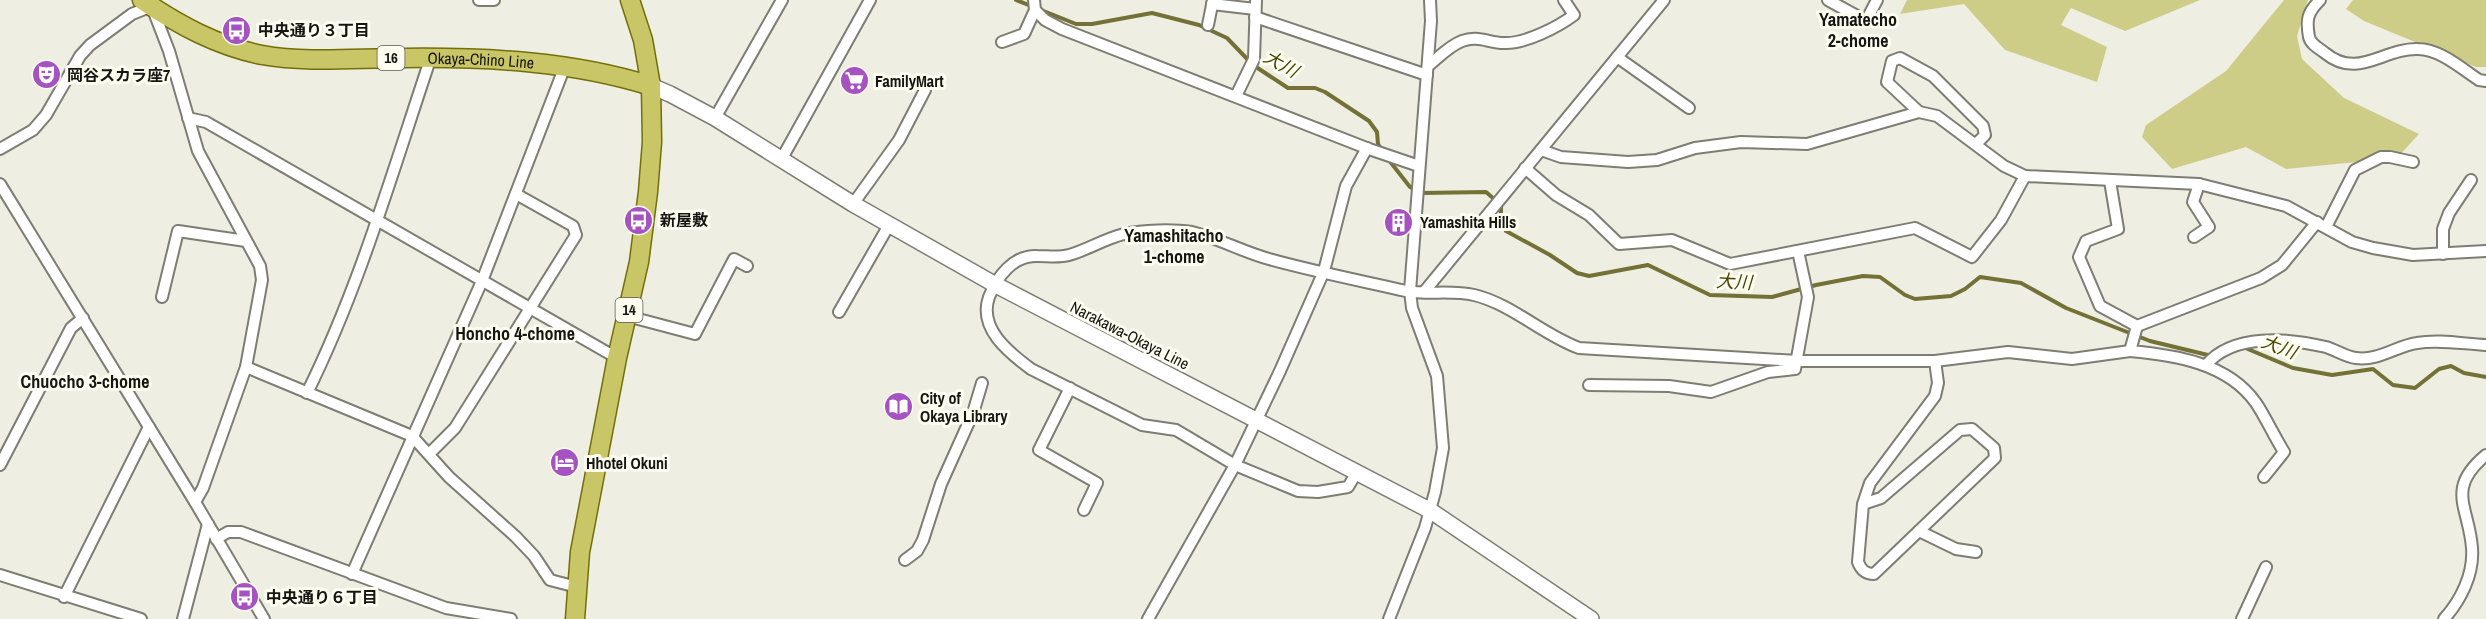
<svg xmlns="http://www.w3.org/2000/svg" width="2486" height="619" viewBox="0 0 2486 619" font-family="'Archivo Narrow','Noto Sans JP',sans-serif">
  <rect width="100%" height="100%" fill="#eeeee3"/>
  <!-- green -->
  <g fill="#cecd87">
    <path d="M1907,0H2200L2125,31L2071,8L2061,25L2107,47L2097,82L2005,50L1964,4L1900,14Z"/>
    <path d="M2284,0H2308L2297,36L2302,59L2344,98L2419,134L2397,158L2286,169L2246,147L2172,169L2142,137L2146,125L2226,71Z"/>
    <path d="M2353,0H2486V67H2476L2364,21L2346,9Z"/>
  </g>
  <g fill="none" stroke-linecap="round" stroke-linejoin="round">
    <!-- stream -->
    <g stroke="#737135" stroke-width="4">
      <path d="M1016,0L1034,7"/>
      <path d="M1041,10L1076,24H1092L1152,13L1199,25L1227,38L1253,65L1288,88H1315L1325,92L1369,121L1377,132L1378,144L1382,150"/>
      <path d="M1388,159L1410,187L1421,193L1486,192L1501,205V217L1506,231L1550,255L1577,273L1589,276L1648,265L1710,295L1772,297L1816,285L1863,276L1880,277L1905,295L1915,299L1951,296L1965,289L1980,277L2021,283L2066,308L2150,341L2212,356"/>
      <path d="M2243,347L2293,368L2332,375L2373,369L2393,385L2415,388L2439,369L2451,366L2464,373L2486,377"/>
    </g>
    <defs>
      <g id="minor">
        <path d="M479,0H494"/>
        <path d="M1034,0L1035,10L1045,20L1062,29L1369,149L1419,166"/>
        <path d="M1828,0L1866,21L1877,0"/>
        <path d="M2320,0C2307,13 2306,20 2309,37C2311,45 2319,48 2325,53C2358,80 2383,48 2418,49C2440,49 2462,69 2479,80L2486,81"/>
        <path d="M1212,4L1255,9"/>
        <path d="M152,7L169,51L198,151L260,266L262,280L246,367L203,488L195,502"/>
        <path d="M1255,17L1427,75"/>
        <path d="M1208,25L1213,0"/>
        <path d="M1002,42L1024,34L1035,10"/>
        <path d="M1617,57L1689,108"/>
        <path d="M1428,66C1439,57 1449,46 1462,41C1478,35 1489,43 1504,43C1525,44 1558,27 1574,15L1564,0"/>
        <path d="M1236,96L1254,59L1256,0"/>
        <path d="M1919,112L1887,82L1892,61L1900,58L1933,76L1983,126L1985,135L1976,144"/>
        <path d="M188,118L206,122L617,358"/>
        <path d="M715,118L782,0"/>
        <path d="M0,149L33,130L46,115L80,56L90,45L132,14L152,6"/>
        <path d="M1541,150L1561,157L1628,162L1657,160L1695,148L1741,142L1807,144L1919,112L1937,116L2004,166L2025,176L2199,184L2286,206L2352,242L2373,248L2413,255L2486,251"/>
        <path d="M781,160L870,0"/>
        <path d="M1525,168L1556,195L1589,215L1619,244L1672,240L1730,264L1915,228L1972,257L2001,220L2025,176"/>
        <path d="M2110,181L2118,229L2086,241L2079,257L2100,306L2137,326L2130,351C2175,355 2228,363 2256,403C2266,418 2274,436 2284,452L2264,477"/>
        <path d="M0,184L195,502L264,619"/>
        <path d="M853,204L899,140L925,90"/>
        <path d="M2326,227L2355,170L2381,157H2390L2413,162"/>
        <path d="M2194,237L2209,227L2193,202L2199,184"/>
        <path d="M2443,254V229L2449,213L2471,180"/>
        <path d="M1424,292L1664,0"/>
        <path d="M162,297L178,231L246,241"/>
        <path d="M839,312L889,225"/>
        <path d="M627,316L695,334L734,259L747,266"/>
        <path d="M2137,326L2261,278L2282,265L2317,222"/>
        <path d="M2206,365C2233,333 2288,338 2326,347C2336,350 2346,357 2356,358C2379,361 2396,346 2417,343C2439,339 2464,344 2486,345"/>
        <path d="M246,367L412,436L449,477L516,537L534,556L550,580L577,587"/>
        <path d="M1589,385L1669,386L1711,392L1768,372L1795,369L1808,297L1798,251"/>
        <path d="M1070,388L1039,450L1097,483L1084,510"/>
        <path d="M307,393C360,286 393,170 431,57"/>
        <path d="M429,454L455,428L576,235L573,226L516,194"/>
        <path d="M0,465L71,328L83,318"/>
        <path d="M1357,472L1348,487L1318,492L1298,491L1235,465L1176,430L1142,425L1031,369C1008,352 978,328 989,297C997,277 1013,255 1037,256C1048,256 1058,258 1069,255C1087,250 1104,239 1124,234C1143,230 1172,229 1192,232C1218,238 1243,252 1269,259C1312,271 1362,281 1406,291C1428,295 1452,290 1474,295C1512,304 1543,335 1579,348L1797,361H1935L2008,352L2072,359L2130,351"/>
        <path d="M1863,504L1881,498L1960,430L1972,429L1994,448L1995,458L1874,574C1865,574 1861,570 1858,562L1863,504L1870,483L1935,396L1938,383L1935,361"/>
        <path d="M1919,531L1956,549L1976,552"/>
        <path d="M216,539L228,532H241L446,608L511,619"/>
        <path d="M905,560L917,551L923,540L941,484L973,413L982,383"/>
        <path d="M352,574L482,281L565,66"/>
        <path d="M0,575L141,619"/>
        <path d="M64,597L149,427"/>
        <path d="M183,619L208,524"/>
        <path d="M1148,619L1235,465L1280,371L1324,271L1346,186L1367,148"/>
        <path d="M1389,619L1425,528L1435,492L1443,448L1437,376L1412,308L1410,291L1431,21L1430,0"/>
        <path d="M2242,619L2266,567"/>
        <path d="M2444,619C2461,600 2474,574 2472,548C2469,507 2445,489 2486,455"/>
      </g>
      <path id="secondary" d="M651,86L670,94L715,118L853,204L994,284L1431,511L1591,619"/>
      <g id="primary">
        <path id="s1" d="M142,0C179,25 217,46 262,55C307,63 356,58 403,58C486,57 572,61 651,86"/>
        <path d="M575,619L580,552L617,358L639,262L648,192L652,142L651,86L643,40L630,0"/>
      </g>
    </defs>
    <!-- minor casing -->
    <use href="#minor" stroke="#7d7d73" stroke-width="14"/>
    <!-- secondary casing -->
    <use href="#secondary" stroke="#7d7d73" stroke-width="18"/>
    <!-- primary casing -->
    <use href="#primary" stroke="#736f08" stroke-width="21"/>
    <!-- minor -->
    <use href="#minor" stroke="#fff" stroke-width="10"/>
    <!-- secondary -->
    <use href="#secondary" stroke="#fff" stroke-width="15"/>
    <!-- primary -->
    <use href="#primary" stroke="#c9c668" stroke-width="18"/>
  </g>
  <!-- icons -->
  <defs>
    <symbol id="bus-disc" viewBox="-11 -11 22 22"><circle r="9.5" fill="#a652c1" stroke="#fcfcf0"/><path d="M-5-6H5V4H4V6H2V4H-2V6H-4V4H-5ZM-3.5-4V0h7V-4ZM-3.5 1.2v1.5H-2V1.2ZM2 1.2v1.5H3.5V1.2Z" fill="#fff"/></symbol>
    <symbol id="theatre-disc" viewBox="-11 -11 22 22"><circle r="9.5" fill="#a652c1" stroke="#fcfcf0"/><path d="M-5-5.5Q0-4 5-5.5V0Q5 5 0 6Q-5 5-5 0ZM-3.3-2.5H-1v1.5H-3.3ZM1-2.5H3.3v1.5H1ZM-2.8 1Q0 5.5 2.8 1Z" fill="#fff"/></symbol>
    <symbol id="supermarket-disc" viewBox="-11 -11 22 22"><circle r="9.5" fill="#a652c1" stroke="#fcfcf0"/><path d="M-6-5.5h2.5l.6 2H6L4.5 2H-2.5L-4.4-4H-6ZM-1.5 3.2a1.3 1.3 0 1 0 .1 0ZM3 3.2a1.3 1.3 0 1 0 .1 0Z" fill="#fff"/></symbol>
    <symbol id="building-disc" viewBox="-11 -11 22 22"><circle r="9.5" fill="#a652c1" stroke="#fcfcf0"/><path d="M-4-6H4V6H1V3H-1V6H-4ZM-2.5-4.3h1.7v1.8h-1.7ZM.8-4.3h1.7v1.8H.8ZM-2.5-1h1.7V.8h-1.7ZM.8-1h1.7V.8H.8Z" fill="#fff"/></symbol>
    <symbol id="library-disc" viewBox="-11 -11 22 22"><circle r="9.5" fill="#a652c1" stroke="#fcfcf0"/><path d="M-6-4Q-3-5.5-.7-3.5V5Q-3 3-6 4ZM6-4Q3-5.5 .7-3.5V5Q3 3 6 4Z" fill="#fff"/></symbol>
    <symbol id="hotel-disc" viewBox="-11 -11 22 22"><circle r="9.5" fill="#a652c1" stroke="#fcfcf0"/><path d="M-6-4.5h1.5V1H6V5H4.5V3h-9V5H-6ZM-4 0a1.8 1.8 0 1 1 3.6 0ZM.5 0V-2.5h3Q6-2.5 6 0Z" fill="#fff"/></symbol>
  </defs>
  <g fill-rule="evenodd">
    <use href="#bus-disc" x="220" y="14" width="33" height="33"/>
    <use href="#theatre-disc" x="30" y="58" width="33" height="33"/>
    <use href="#supermarket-disc" x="838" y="64" width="33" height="33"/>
    <use href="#bus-disc" x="622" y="204" width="33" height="33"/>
    <use href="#building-disc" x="1382" y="206" width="33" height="33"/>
    <use href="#library-disc" x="882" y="390" width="33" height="33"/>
    <use href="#hotel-disc" x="548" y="446" width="33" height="33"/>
    <use href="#bus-disc" x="228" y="580" width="33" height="33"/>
  </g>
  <g text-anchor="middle" stroke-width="6" stroke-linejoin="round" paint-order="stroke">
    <!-- shield labels -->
    <g fill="#fcfcf0" stroke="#5a5a54" stroke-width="1.5">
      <rect x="377.5" y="46" width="27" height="24" rx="4.5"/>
      <rect x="615.5" y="298" width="27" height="24" rx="4.5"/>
    </g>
    <g font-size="15" font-weight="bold" fill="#151511">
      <text x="391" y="63">16</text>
      <text x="629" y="315">14</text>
    </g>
    <!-- poi labels -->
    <g font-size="16" font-weight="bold" fill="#151511" stroke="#fcfcf0" text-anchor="start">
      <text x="258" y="36">中央通り３丁目</text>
      <text x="67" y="81">岡谷スカラ座7</text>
      <text x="875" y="87">FamilyMart</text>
      <text x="660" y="226">新屋敷</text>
      <text x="1420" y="228">Yamashita Hills</text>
      <text x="920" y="404">City of<tspan x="920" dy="18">Okaya Library</tspan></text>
      <text x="586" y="469">Hhotel Okuni</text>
      <text x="266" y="603">中央通り６丁目</text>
    </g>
    <!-- street labels -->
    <g font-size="16" fill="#151511" stroke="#fcfcf0">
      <text dy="6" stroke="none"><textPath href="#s1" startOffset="352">Okaya-Chino Line</textPath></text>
      <text transform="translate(1130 335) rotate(27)" y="6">Narakawa-Okaya Line</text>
    </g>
    <!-- neighbourhood labels -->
    <g font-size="18" font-weight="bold" fill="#151511" stroke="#fcfcf0">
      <text x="1858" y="26">Yamatecho<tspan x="1858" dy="21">2-chome</tspan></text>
      <text x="1174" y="242">Yamashitacho<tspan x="1174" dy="21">1-chome</tspan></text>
      <text x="515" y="340">Honcho 4-chome</text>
      <text x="85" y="388">Chuocho 3-chome</text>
    </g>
    <!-- water labels -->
    <g font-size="18" font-style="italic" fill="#474500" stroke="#fcfcf0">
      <text transform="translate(1281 64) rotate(29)" y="6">大川</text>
      <text transform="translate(1734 282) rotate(3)" y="6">大川</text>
      <text transform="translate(2279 347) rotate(21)" y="6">大川</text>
    </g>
  </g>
</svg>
